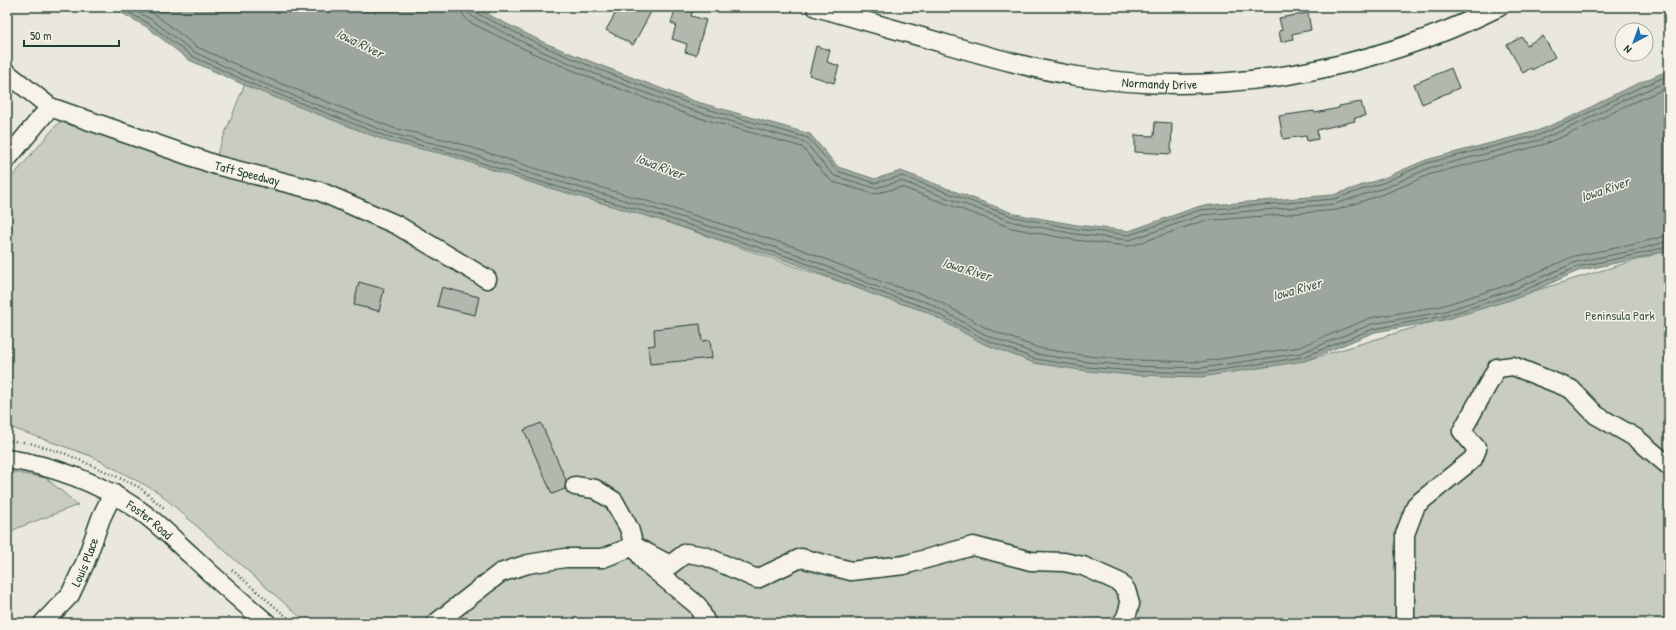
<svg xmlns="http://www.w3.org/2000/svg" width="1676" height="630" viewBox="0 0 1676 630" font-family="'Patrick Hand',sans-serif">
  <rect width="100%" height="100%" fill="#eae8dd"/>
  <filter id="ink" filterUnits="userSpaceOnUse"><feTurbulence type="fractalNoise" baseFrequency=".025" numOctaves="2"/><feDisplacementMap in="SourceGraphic" scale="8" xChannelSelector="R" yChannelSelector="G"/><feConvolveMatrix kernelMatrix="1 2 1 2 8 2 1 2 1" color-interpolation-filters="sRGB"/></filter>
  <g filter="url(#ink)">
    <!-- green -->
    <g fill="#c8ccc1" stroke="#74847a">
      <path d="M473,7H492L488,15Z"/>
      <path d="M247,78L925,311L1304,361L1669,250V623H307L158,492L91,456L15,429L7,428V183L60,121L215,173L218,151Z"/>
      <path d="M7,471L46,478L78,505L15,529L7,539Z"/>
    </g>
    <!-- water -->
    <path fill="#9ca69c" stroke="#6a7c72" d="M111,7H473L545,43L597,64L694,101L810,134L838,167L875,179L901,171L1015,214L1077,225L1129,231L1200,206L1333,195L1384,178L1426,160L1537,131L1578,114L1619,92L1669,70V249L1640,258L1578,271L1520,297L1444,320L1375,332L1304,361L1201,377L1132,375L1087,371L1034,363L982,343L925,311L877,296L793,263L660,220L529,182L448,155L389,142L251,88L189,60L147,27Z"/>
    <g fill="none" stroke-linecap="round" stroke-linejoin="round">
      <!-- shore -->
      <g stroke="#51675e" stroke-width="1">
        <path d="M119,7L149,24L192,56L252,84L390,138L449,152L530,179L661,216L795,259L879,292L927,308L984,339L1035,359L1087,367L1132,371L1201,373L1303,357L1373,329L1444,316L1518,293L1577,267L1639,254L1669,246"/>
        <path d="M129,7L152,20L194,52L254,80L392,134L450,147L532,174L662,211L796,254L880,288L929,303L986,335L1036,354L1088,362L1133,366L1201,368L1301,353L1372,324L1442,312L1517,288L1576,262L1637,250L1669,241"/>
        <path d="M141,7L156,15L197,47L257,74L393,128L452,141L534,168L664,206L798,248L882,282L931,297L988,329L1038,348L1088,356L1133,360L1200,362L1300,347L1370,318L1441,306L1514,283L1574,256L1636,244L1669,235"/>
        <path d="M461,7L463,15L469,22L539,56L591,78L689,115L802,147L827,177L833,182L874,194L901,187L1012,228L1074,240L1128,246L1134,245L1203,221L1337,210L1389,192L1431,174L1542,145L1585,127L1625,106L1669,87"/>
        <path d="M467,7L468,12L473,17L541,51L593,73L691,110L805,142L831,173L835,176L875,188L901,181L1013,222L1075,234L1130,240L1202,215L1335,204L1387,187L1429,168L1540,140L1582,122L1623,100L1669,81"/>
        <path d="M472,7L474,12L543,46L595,68L693,105L808,138L837,171L875,183L902,176L1014,217L1076,229L1129,235L1200,210L1334,199L1385,182L1427,163L1539,135L1580,117L1621,96L1669,75"/>
      </g>
    </g>
    <!-- building -->
    <g fill="#b2b8ae" stroke="#1f3d34">
      <path d="M619,7H646L652,10L633,45L606,30Z"/>
      <path d="M676,7L693,10L691,16L706,20L696,55L685,52L687,44L672,39L676,25L671,23Z"/>
      <path d="M1308,13L1311,30L1292,34L1293,39L1281,42L1279,31L1282,30L1279,18Z"/>
      <path d="M1543,36L1555,57L1532,70L1531,68L1523,73L1507,45L1522,37L1527,45Z"/>
      <path d="M816,46L830,50L827,62L839,66L834,83L809,75Z"/>
      <path d="M1451,68L1459,88L1422,104L1414,84Z"/>
      <path d="M1361,102L1365,116L1354,118L1355,121L1317,130L1318,139L1307,141L1306,136L1283,139L1279,116L1314,111L1315,113L1339,108V106Z"/>
      <path d="M1155,122L1172,123L1171,154L1135,152V135L1154,136Z"/>
      <path d="M359,282L384,289L379,311L354,305Z"/>
      <path d="M442,287L479,297L475,315L437,306Z"/>
      <path d="M700,324L702,341L710,340L712,358L650,364L648,346L655,345L654,329Z"/>
      <path d="M541,423L566,480L565,489L552,494L524,430Z"/>
    </g>
    <g fill="none" stroke-linecap="round" stroke-linejoin="round">
      <defs>
        <g id="minor">
          <path id="s1" d="M816,7C861,20 905,32 949,45C991,57 1033,69 1077,76C1221,99 1369,71 1499,7"/>
          <path id="s2" d="M7,73L50,107L216,165L319,191L397,225L487,279"/>
          <path d="M7,159L50,107"/>
          <path id="s3" d="M7,459C55,466 99,483 139,510C158,523 175,541 192,556C216,579 241,601 267,623"/>
          <path d="M575,486L595,489L614,501L629,528L634,546L645,562L698,606L706,623"/>
          <path id="s4" d="M43,623L70,595L85,563L101,518L113,493"/>
          <path d="M436,623L500,573L528,564L565,558H603L634,546L670,565L686,553L705,556L757,579L801,558L851,571L904,565L973,546L1031,561L1064,562L1083,566L1119,582L1126,590L1130,604L1126,617L1122,623"/>
          <path d="M1405,623V534L1416,505L1473,459L1477,449L1462,431L1497,368L1513,366L1571,389L1596,415L1636,438L1669,466"/>
        </g>
      </defs>
      <!-- minor casing -->
      <use href="#minor" stroke="#1f3d34" stroke-width="21"/>
      <!-- path -->
      <g stroke="#1f3d34" stroke-width="2.5" stroke-dasharray="1 3" stroke-linecap="butt">
        <path d="M7,440L30,443L66,454L109,473L139,487L165,509"/>
        <path d="M232,570L294,623"/>
      </g>
      <!-- minor -->
      <use href="#minor" stroke="#f7f3e8" stroke-width="18"/>
    </g>
  </g>
  <g text-anchor="middle" stroke-width="3" stroke-linejoin="round" paint-order="stroke">
    <!-- street labels -->
    <g font-size="13" fill="#1f3d34" stroke="#f7f3e8">
      <text dy="5" stroke="none"><textPath href="#s1" startOffset="353">Normandy Drive</textPath></text>
      <text dy="5" stroke="none"><textPath href="#s2" startOffset="263">Taft Speedway</textPath></text>
      <text dy="5" stroke="none"><textPath href="#s3" startOffset="157">Foster Road</textPath></text>
      <text dy="5" stroke="none"><textPath href="#s4" startOffset="75">Louis Place</textPath></text>
    </g>
    <!-- park labels -->
    <g font-size="13" fill="#415a50" stroke="#f7f3e8">
      <text x="1620" y="320">Peninsula Park</text>
    </g>
    <!-- water labels -->
    <g font-size="14" font-style="italic" fill="#445c53" stroke="#f7f3e8">
      <text transform="translate(360 43) rotate(26)" y="5">Iowa River</text>
      <text transform="translate(660 166) rotate(21)" y="5">Iowa River</text>
      <text transform="translate(1605 189) rotate(-19)" y="5">Iowa River</text>
      <text transform="translate(967 269) rotate(17)" y="5">Iowa River</text>
      <text transform="translate(1297 289) rotate(-16)" y="5">Iowa River</text>
    </g>
  </g>
  <!-- margin -->
  <rect width="1676" height="630" fill="none" stroke="#f7f3e8" stroke-width="24"/>
  <rect x="12" y="12" width="1652" height="606" fill="none" stroke="#1f3d34" stroke-width="1.5" filter="url(#ink)"/>
  <!-- north arrow -->
  <g transform="translate(1634 42) rotate(221)"><circle r="19" fill="#f7f3e8" stroke="#a1aaa0"/>
  <path d="M0-3L7 15L0 10L-7 15Z" fill="#1f6fb2"/>
  <text y="-6" font-size="11" font-weight="bold" text-anchor="middle" fill="#1f3d34">N</text>
  </g>
  <!-- scale -->
  <path d="M24 40v6h95v-6" fill="none" stroke="#1f3d34" stroke-width="2"/>
  <text x="30" y="40" font-size="12" fill="#1f3d34" stroke="#f7f3e8" stroke-width="3" paint-order="stroke">50 m</text>
</svg>
